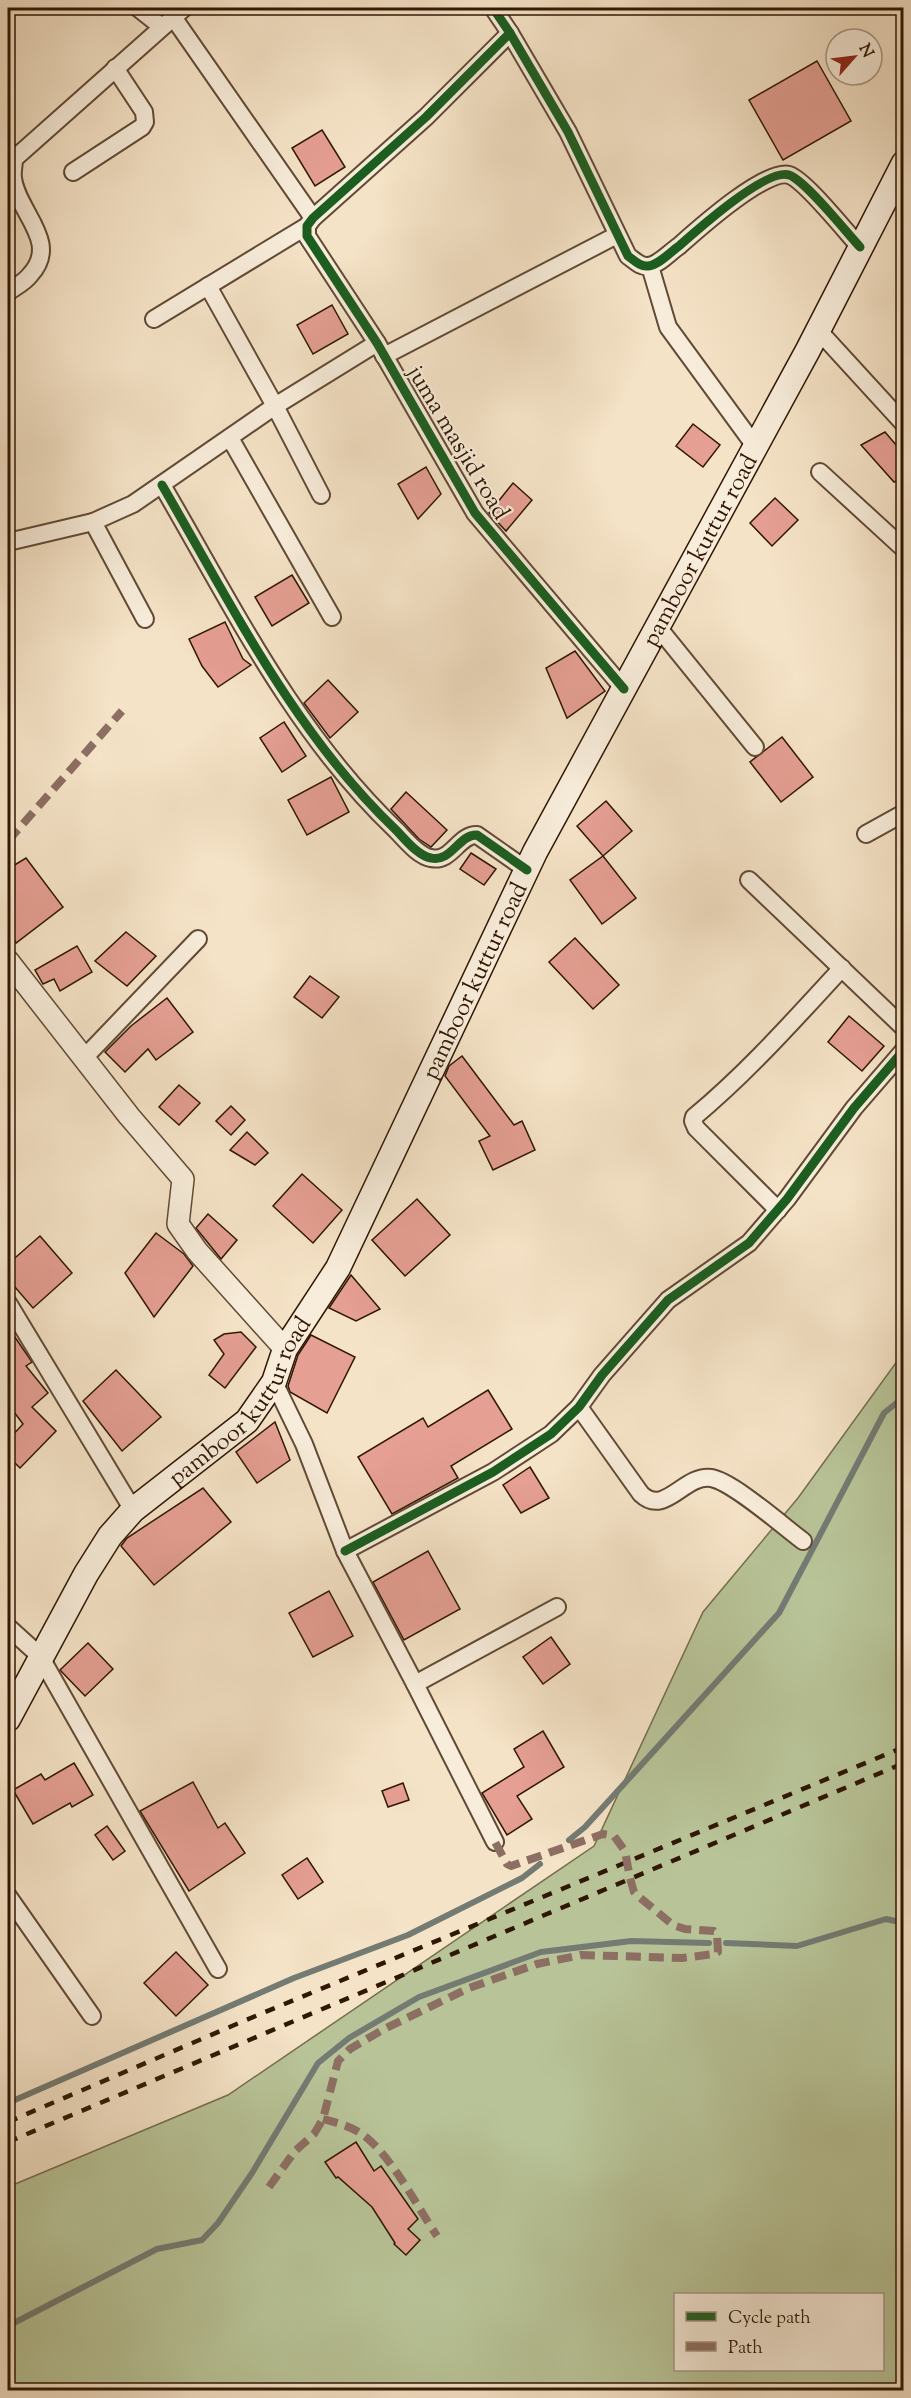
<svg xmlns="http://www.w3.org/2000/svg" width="911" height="2398" viewBox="0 0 911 2398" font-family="'Sorts Mill Goudy',serif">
  <rect width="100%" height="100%" fill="#f5e3c7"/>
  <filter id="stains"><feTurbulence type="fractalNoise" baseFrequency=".00333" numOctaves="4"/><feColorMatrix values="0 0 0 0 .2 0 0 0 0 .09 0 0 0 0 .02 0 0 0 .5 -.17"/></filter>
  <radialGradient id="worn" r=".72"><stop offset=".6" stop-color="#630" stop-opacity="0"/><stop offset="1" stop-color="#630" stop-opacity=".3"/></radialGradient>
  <!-- green -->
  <path fill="#b8c498" stroke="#746e4e" stroke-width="1.5" fill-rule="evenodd" d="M903,1353V2390H8V2187L228,2095L594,1846L703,1612L798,1498ZM676,2294H882V2370H676Z"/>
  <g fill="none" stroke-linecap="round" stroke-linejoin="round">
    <!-- stream -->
    <g stroke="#737b73" stroke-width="6">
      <path d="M569,1840L585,1827L779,1613L884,1413L904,1397"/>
      <path d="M726,1943L797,1946L886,1919L904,1923"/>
      <path d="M8,2103L294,1978L408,1935L522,1878L540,1864"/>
      <path d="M8,2326L157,2249L202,2240L218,2223L252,2173L318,2063L349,2038L419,1997L541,1952L631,1941L709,1943"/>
    </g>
  </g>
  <!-- building -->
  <g fill="#e59f93" stroke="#301704" stroke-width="1.5">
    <path d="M817,61L851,121L783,160L749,100Z"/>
    <path d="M322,130L345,167L315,186L292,148Z"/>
    <path d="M332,305L348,334L313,354L297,325Z"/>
    <path d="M693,424L720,445L703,467L676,446Z"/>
    <path d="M885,432L903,453V478L894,482L861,445Z"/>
    <path d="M426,467L441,494L418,519L398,484Z"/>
    <path d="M513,483L532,500L506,531L489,513Z"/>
    <path d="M775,498L798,520L772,546L750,523Z"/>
    <path d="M292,575L309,603L272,626L255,597Z"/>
    <path d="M225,622L243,659L251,665L218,687L202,666L189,639Z"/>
    <path d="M575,651L605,691L567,718L546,668Z"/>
    <path d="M328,680L358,712L330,738L304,703Z"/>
    <path d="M284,722L306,756L282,772L260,738Z"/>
    <path d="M782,737L813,777L781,802L750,762Z"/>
    <path d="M331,777L349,812L307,835L288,800Z"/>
    <path d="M406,792L447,830L431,847L419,839L391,809Z"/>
    <path d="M606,801L632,831L603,856L577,826Z"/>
    <path d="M471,853L496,869L484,885L460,869Z"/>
    <path d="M603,856L636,898L602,924L570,880Z"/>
    <path d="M26,858L63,907L16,943L8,928V869Z"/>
    <path d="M126,932L156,956L127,986L95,961Z"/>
    <path d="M575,938L619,985L593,1009L549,962Z"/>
    <path d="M77,946L92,972L60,991L54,979L43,984L35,970Z"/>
    <path d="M310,976L339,997L322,1018L294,997Z"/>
    <path d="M167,998L193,1032L156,1060L148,1049L125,1072L105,1052L131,1026Z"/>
    <path d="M849,1016L884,1046L862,1071L828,1042Z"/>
    <path d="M462,1056L514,1125L522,1121L535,1150L493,1170L479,1141L490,1136L445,1076L449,1066Z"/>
    <path d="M179,1085L200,1103L179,1125L159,1107Z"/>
    <path d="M231,1106L245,1120L231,1135L216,1121Z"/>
    <path d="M247,1132L268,1153L255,1165L230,1150Z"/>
    <path d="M302,1174L342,1210L313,1243L273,1206Z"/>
    <path d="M417,1199L450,1235L405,1276L372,1240Z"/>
    <path d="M208,1214L237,1240L221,1259L196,1228Z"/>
    <path d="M156,1233L184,1254L193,1266L154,1317L125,1273Z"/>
    <path d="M40,1236L72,1273L33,1308L8,1279V1264Z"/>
    <path d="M351,1275L380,1309L356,1321L329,1308Z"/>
    <path d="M8,1327L32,1362L26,1366L48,1393L32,1407L56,1431L20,1468L8,1456V1440L23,1424L8,1404Z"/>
    <path d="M241,1332L256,1347L225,1388L209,1375L224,1354L214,1340L224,1334Z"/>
    <path d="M311,1335L355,1357L327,1413L290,1392L288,1386L298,1355Z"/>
    <path d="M116,1370L161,1417L122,1451L83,1401Z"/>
    <path d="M488,1390L512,1429L451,1466L458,1478L392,1514L358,1457L423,1418L428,1427Z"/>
    <path d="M275,1422L290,1460L257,1483L236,1452Z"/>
    <path d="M530,1467L549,1498L521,1513L503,1485Z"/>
    <path d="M203,1488L231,1522L154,1585L121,1546L127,1538Z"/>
    <path d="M428,1551L460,1609L404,1640L373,1582Z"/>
    <path d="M329,1591L353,1636L313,1657L289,1613Z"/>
    <path d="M551,1637L570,1664L543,1684L523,1657Z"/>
    <path d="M88,1643L113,1669L85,1696L60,1670Z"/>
    <path d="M543,1731L564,1767L517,1796L532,1819L507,1835L482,1793L524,1767L514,1749Z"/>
    <path d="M74,1763L93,1795L72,1807L70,1803L33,1824L13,1790L41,1774L45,1780Z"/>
    <path d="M193,1782L218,1828L225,1823L245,1853L189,1891L140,1811Z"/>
    <path d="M403,1783L409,1800L388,1807L382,1791Z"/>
    <path d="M107,1826L125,1851L113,1860L95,1835Z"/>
    <path d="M307,1858L323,1882L298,1899L282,1875Z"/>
    <path d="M176,1952L208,1985L176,2016L144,1983Z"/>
    <path d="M356,2142L374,2171L381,2166L418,2219L408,2229L420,2240L406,2255L394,2244L395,2243L372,2207L338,2177L336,2178L325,2162Z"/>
  </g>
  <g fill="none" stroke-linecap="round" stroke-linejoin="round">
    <defs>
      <g id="minor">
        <path d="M138,8L162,27"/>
        <path d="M493,8L510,33L568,132L628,256C634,260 640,267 648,266C659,265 670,252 679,246C697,230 766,168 789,175C805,180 846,232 860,247"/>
        <path d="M173,17L313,218"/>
        <path d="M510,33L426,117L313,218L307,226V236L377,343L475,513L624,689"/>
        <path d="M73,172L142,127L145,122L144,112L115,68"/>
        <path d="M650,266L668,327L755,446"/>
        <path d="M208,286L275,406L321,495"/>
        <path d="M8,292C15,287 25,282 30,275C61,242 17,212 13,178C12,172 14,165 14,159L184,8"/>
        <path d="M154,319L307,226"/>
        <path d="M818,330L904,424"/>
        <path d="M384,356L617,235"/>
        <path d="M230,438L332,617"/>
        <path d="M820,472L904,549"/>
        <path d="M162,485C232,605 294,733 396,830C405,839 418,856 431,858C451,863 459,834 477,835L527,870"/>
        <path d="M93,522L145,619"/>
        <path d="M8,542L93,522L133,504L275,406L377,343"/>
        <path d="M657,626L755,747"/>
        <path d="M866,834L904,813"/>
        <path d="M749,880L904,1028"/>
        <path d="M85,1057L198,939"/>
        <path d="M778,1210L696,1128L693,1121L694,1117C748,1072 794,1020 842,968"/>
        <path d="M8,1303L133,1510"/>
        <path d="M274,1382L304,1444L345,1551L415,1684L495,1842"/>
        <path d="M579,1407L641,1494C665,1517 684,1474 711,1478C732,1481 784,1527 803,1541"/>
        <path d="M345,1551L493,1472L551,1434L579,1407L602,1375L668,1300L749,1243L787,1199L854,1108L904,1050"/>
        <path d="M8,1627L40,1656L218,1969"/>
        <path d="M415,1684L557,1607"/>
        <path d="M8,1896L92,2016"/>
      </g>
      <path id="tertiary" d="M8,961L129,1116L183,1179L178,1224L197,1251L285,1349"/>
      <g id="secondary">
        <path id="s1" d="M8,1719L86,1574L110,1536L133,1510L247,1421L274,1382L285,1349L338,1268L535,852L808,350L904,163"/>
      </g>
    </defs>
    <!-- minor casing -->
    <use href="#minor" stroke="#614a35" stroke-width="20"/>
    <!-- tertiary casing -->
    <use href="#tertiary" stroke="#614a35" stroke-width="24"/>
    <!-- secondary casing -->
    <use href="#secondary" stroke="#301704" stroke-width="27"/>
    <!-- minor -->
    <use href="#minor" stroke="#f8eddb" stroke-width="16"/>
    <!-- tertiary -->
    <use href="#tertiary" stroke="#f8eddb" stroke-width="21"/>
    <!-- secondary -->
    <use href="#secondary" stroke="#f8eddb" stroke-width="24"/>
    <!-- rail -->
    <g stroke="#301704" stroke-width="4.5" stroke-dasharray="10 10" stroke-linecap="butt">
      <path d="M8,2122L246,2020L904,1747"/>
      <path d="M8,2142L904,1763"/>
    </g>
    <!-- quiet -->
    <g stroke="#8d6e63" stroke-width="8" stroke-dasharray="15 8" stroke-linecap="butt">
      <path d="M8,841L122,711"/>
      <path d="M323,2119C337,2123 350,2126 362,2134C392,2156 416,2205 437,2236"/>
      <path d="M269,2187L295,2151L314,2134L323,2119L338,2061L350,2049L384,2029L469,1988L537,1964L581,1955L682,1958L714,1954L718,1952L717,1934L714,1931L685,1929L673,1925L638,1896L634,1892L630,1878L625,1851L614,1836L603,1834L511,1866L507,1864L495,1842"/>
    </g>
    <defs>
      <g id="cycleway">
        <path d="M493,8L510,33L568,132L628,256C634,260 640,267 648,266C659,265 670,252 679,246C697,230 766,168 789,175C805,180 846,232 860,247"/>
        <path d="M510,33L426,117L313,218L307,226V236L377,343L475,513L624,689"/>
        <path d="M162,485C232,605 294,733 396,830C405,839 418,856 431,858C451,863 459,834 477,835L527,870"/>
        <path d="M345,1551L493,1472L551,1434L579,1407L602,1375L668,1300L749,1243L787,1199L854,1108L904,1050"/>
      </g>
    </defs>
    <!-- cycleway casing -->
    <use href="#cycleway" stroke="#f8eddb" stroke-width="13"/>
    <!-- cycleway -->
    <use href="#cycleway" stroke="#1b5e20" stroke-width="9"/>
  </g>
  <g text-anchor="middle" stroke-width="4.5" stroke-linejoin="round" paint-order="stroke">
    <!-- street labels -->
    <g font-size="24" fill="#301704" stroke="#f8eddb">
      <text transform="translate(459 442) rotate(59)" y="8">juma masjid road</text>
      <text dy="8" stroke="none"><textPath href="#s1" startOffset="1372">pamboor kuttur road</textPath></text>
      <text dy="8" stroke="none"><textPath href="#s1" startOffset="886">pamboor kuttur road</textPath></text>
      <text dy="8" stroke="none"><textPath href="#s1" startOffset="400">pamboor kuttur road</textPath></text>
    </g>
  </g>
  <!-- margin -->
  <rect width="911" height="2398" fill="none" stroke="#f5e3c7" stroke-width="30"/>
  <rect x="9" y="9" width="893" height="2380" fill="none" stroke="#301704" stroke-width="3"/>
  <rect x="15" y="15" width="881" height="2368" fill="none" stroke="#301704" stroke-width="1.5"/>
  <!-- legend -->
  <rect x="674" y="2293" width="210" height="78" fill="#f8eddb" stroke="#a89785" stroke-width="1.5"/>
  <rect x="686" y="2312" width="30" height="9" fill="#1b5e20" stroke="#a89785" stroke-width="1.5"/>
  <text x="728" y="2323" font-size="18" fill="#301704">Cycle path</text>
  <rect x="686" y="2342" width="30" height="9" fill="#8d6e63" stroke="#a89785" stroke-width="1.5"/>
  <text x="728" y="2353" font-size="18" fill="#301704">Path</text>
  <!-- north arrow -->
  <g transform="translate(854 57) rotate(62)"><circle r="28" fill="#f8eddb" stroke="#a89785" stroke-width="1.5"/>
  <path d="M0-4.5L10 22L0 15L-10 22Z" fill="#8f2418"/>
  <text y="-9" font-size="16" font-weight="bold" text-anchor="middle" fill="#301704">N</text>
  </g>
  <rect width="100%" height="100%" filter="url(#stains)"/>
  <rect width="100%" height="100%" fill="url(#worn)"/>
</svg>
